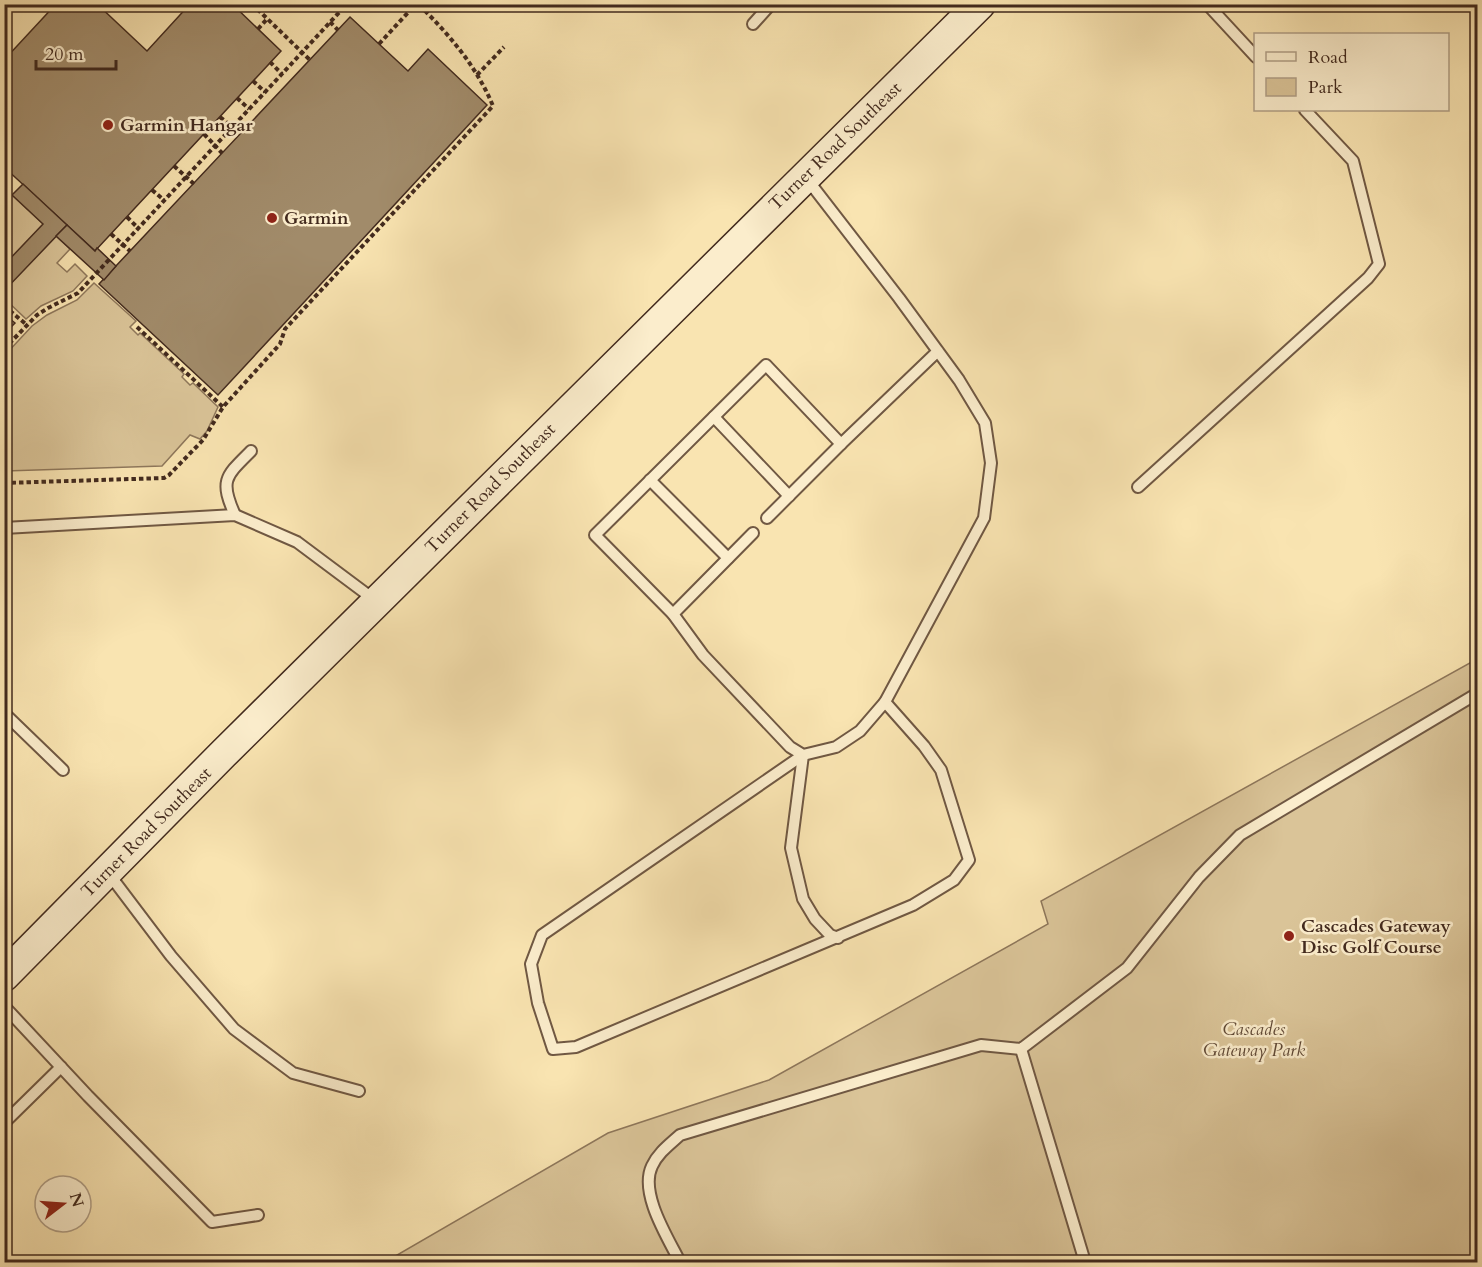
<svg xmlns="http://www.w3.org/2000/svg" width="1482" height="1267" viewBox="0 0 1482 1267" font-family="Cardo,serif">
  <rect width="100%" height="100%" fill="#f9e4b1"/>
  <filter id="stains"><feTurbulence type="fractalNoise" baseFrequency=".00333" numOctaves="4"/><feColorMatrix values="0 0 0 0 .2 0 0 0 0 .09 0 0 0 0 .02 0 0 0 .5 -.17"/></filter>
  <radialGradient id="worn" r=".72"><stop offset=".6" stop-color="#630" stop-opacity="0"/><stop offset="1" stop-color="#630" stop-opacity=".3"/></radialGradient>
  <!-- green -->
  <g fill="#dac498" stroke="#8e775b" stroke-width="1.5">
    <path d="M12,195L70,249L57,263L67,272L75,264L87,276L73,291L41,306L26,319L5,299V203Z"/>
    <path d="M94,283L136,321L130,327L138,335L140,333L184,374L182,377L190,385L193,383L218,407L207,431L200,439L190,435L162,466L5,471V355L32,326L47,315L77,300Z"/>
    <path d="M1477,659V1262H385L608,1133L769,1080L1048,924L1041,901Z"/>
  </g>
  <!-- building -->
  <g fill="#a18b6a" stroke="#422a1e" stroke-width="1.5">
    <path d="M56,4H97L147,51L190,4H232L281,51L95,251L4,167V60Z"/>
    <path d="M350,17L408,71L428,49L487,105L218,395L99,284Z"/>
    <path d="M23,184L67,225L4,291V265L43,224L12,195Z"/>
    <path d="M67,225L95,251L97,248L116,266L104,280L56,236Z"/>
    <path d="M4,314L15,323L4,334Z"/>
  </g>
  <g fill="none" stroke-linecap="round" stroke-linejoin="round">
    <defs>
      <g id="service">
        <path d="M1207,4L1256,57"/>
        <path d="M753,24L771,4"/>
        <path d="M807,179L899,298L959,380L985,423L991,463L984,518L885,702L860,731L836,747L803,755L790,747L703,655L673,614L595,535L766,365L841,444L938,351"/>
        <path d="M714,417L789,496"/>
        <path d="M650,480L728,558"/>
        <path d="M1138,487L1368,278L1379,264L1353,161L1305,110"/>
        <path d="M235,515C219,480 226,476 251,451"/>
        <path d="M767,518L841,444"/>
        <path d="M4,528L235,515L297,542L376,601"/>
        <path d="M673,614L753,533"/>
        <path d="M4,713L63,770"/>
        <path d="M803,755L542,935L531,964L538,1003L553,1049L576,1047L913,905L954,880L969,860L941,770L924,746L885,702"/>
        <path d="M803,755L791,848L803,899L815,919L830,935L838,938"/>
        <path d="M109,874L171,956L234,1029L293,1073L359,1091"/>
        <path d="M4,1006L88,1096L212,1222L258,1215"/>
        <path d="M1021,1049L1085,1262"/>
        <path d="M4,1123L61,1067"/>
        <path d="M680,1262C668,1238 639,1193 652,1166C658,1153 669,1145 680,1135L981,1045L1021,1049L1127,968L1199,877L1240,835L1478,693"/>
      </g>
      <path id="secondary" d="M4,976L223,754L980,4"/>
    </defs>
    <!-- service casing -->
    <use href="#service" stroke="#705843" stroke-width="14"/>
    <!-- secondary casing -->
    <use href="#secondary" stroke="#422a1e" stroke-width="33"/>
    <!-- path -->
    <g stroke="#422a1e" stroke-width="4" stroke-dasharray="4.5 3" stroke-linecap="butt">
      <path d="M252,4L310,60"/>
      <path d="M330,22L338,30"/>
      <path d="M258,29L267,19"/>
      <path d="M379,44L416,4"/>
      <path d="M270,62L282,74"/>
      <path d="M477,75L504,47"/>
      <path d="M253,81L265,92"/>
      <path d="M237,98L249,109"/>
      <path d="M220,117L232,127"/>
      <path d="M204,134L222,153"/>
      <path d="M174,166L194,184"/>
      <path d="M152,190L164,200"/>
      <path d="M127,217L138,228"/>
      <path d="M111,234L130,251"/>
      <path d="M4,306L27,325"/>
      <path d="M137,327L223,407"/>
      <path d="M4,349L37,315L48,308L78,293L347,4"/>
      <path d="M4,483L164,478L169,475L203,440L223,407L280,344L285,329L493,106C477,67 449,34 418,4"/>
    </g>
    <!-- service -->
    <use href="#service" stroke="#fbedcc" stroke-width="10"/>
    <!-- secondary -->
    <use href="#secondary" stroke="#fbedcc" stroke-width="30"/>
  </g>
  <!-- markers -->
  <g fill="#8f2418" stroke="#fbedcc" stroke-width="2">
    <circle cx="108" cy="125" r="6"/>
    <circle cx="272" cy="218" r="6"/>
    <circle cx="1289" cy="936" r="6"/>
  </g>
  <g text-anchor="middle" stroke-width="5" stroke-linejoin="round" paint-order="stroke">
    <!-- poi labels -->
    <g font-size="18" font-weight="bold" fill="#422a1e" stroke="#fbedcc" text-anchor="start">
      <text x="120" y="131">Garmin Hangar</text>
      <text x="284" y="224">Garmin</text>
      <text x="1301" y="932">Cascades Gateway<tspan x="1301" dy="21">Disc Golf Course</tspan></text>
    </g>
    <!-- street labels -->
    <g font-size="18" fill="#422a1e" stroke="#fbedcc">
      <text transform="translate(835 146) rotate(-44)" y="6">Turner Road Southeast</text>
      <text transform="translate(490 488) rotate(-45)" y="6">Turner Road Southeast</text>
      <text transform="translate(146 832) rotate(-45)" y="6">Turner Road Southeast</text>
    </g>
    <!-- park labels -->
    <g font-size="18" font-style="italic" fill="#604936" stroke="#fbedcc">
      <text x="1254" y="1035">Cascades<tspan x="1254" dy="21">Gateway Park</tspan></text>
    </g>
  </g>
  <!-- margin -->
  <rect width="1482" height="1267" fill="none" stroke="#f9e4b1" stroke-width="24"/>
  <rect x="6" y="6" width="1470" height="1255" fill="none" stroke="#422a1e" stroke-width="3"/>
  <rect x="12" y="12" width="1458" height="1243" fill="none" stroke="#422a1e" stroke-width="1.5"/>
  <!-- legend -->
  <rect x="1254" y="33" width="195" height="78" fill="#fbedcc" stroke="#b19f86" stroke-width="1.5"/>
  <rect x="1266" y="52" width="30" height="9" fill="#fbedcc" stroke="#b19f86" stroke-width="1.5"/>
  <text x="1308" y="63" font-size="18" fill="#422a1e">Road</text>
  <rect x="1266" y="78" width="30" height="18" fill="#dac498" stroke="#b19f86" stroke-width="1.5"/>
  <text x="1308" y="93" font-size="18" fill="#422a1e">Park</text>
  <!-- north arrow -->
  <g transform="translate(63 1204) rotate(73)"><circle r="28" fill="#fbedcc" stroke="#b19f86" stroke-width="1.5"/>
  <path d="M0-4.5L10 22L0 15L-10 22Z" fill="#8f2418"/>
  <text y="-9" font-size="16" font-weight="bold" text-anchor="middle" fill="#422a1e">N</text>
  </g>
  <!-- scale -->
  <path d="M36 60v9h80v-9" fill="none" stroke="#422a1e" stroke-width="3"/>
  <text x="45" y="60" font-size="18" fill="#422a1e" stroke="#fbedcc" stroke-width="4.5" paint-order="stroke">20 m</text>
  <rect width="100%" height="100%" filter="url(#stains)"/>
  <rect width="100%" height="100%" fill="url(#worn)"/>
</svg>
